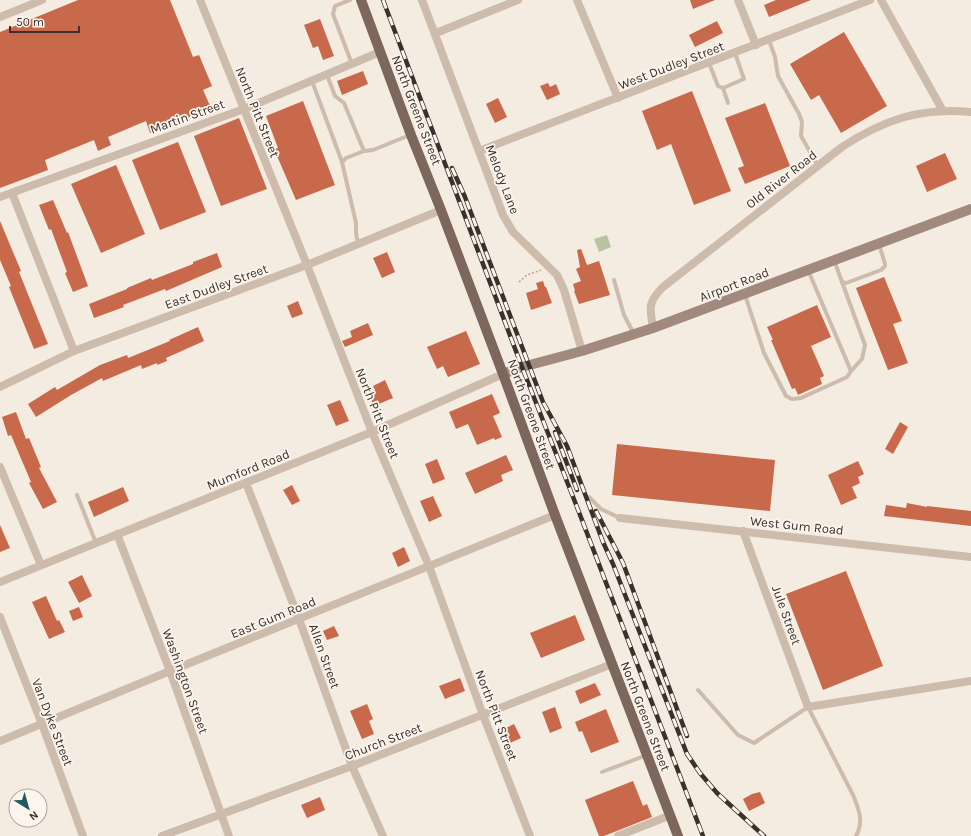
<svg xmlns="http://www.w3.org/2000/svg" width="971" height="836" viewBox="0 0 971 836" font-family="Karla,sans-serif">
  <rect width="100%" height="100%" fill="#f4ebe1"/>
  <!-- green -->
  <path fill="#b8c4a0" d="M607,235L611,247L599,252L594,239Z"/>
  <!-- building -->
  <g fill="#c8694b">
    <path d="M78,0H170L193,57L199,55L212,86L203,90L211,108L150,133L146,121L108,137L111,145L98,151L94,140L45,160L48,170L0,188V32Z"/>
    <path d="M690,0H715L693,9Z"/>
    <path d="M776,0H811L769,17L764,5Z"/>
    <path d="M320,19L334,56L323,60L318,46L313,48L304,25Z"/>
    <path d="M717,21L723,33L695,47L689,35Z"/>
    <path d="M844,32L887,106L841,133L819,95L811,100L790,64Z"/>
    <path d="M363,71L368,84L342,95L337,81Z"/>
    <path d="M548,83L550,87L556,84L560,94L547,100L540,86Z"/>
    <path d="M692,91L731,191L694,205L671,144L657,150L642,111Z"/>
    <path d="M498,98L507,117L495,123L486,104Z"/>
    <path d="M303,101L335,185L296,200L274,149L278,148L266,116Z"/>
    <path d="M765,103L790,166L745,184L738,168L744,166L725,118Z"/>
    <path d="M239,118L267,189L221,206L194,136Z"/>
    <path d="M178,142L206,212L160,230L132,160Z"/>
    <path d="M945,153L957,179L927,192L916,166Z"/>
    <path d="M116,165L145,234L101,253L71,184Z"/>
    <path d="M53,200L67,233L68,232L88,286L73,292L65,273L67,272L51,229L49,230L39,205Z"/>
    <path d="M0,221L21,271L19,272L48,344L34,349L9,287L11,286L0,260Z"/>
    <path d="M581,249L587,265L599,261L610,295L579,304L574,291H575L573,284L581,281L576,269L580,267L577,250Z"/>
    <path d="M387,252L395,272L382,278L373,258Z"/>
    <path d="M217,253L222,267L166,291L165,289L123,305L124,307L94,318L89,304L127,289V288L151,278L152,280L193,264V262Z"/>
    <path d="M884,277L902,321L893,324L908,363L888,370L856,288Z"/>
    <path d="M543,281L545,287H546L552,303L531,310L526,293L538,289L536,283Z"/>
    <path d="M298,301L303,314L292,318L287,306Z"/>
    <path d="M817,305L831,337L811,346L824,376L820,378L822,384L798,395L795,388L792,389L771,340H773L767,327Z"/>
    <path d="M368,323L373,335L345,347L342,341L352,337L350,331Z"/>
    <path d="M198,327L204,341L166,358L167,361L157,365V363L142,369L141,365L103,381L102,378L71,395L36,417L28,404L55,387L57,390L100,365L127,355L128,358L170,341L169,340Z"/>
    <path d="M466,331L480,364L448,377L443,366L437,369L427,347Z"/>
    <path d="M385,380L393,398L374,406L368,393L375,390L373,386Z"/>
    <path d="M492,394L500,413L493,416L502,437L495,440L494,438L477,445L468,424L456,429L449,412Z"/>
    <path d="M340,400L349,421L336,426L327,405Z"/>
    <path d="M16,412L26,439L29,438L41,467L39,468L57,502L43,509L29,483L31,482L11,435L8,436L2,417Z"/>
    <path d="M900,422L908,427L893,454L885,449Z"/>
    <path d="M617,444L775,460L770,511L612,495Z"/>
    <path d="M506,455L513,470L501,475L503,481L475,494L465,473Z"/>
    <path d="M437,459L445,479L433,484L425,464Z"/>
    <path d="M858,461L864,474L858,477L860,483L852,487L857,498L841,505L828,475Z"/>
    <path d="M292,485L300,501L292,505L283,490Z"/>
    <path d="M123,487L129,501L94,517L88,502Z"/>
    <path d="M433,496L442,516L429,522L420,501Z"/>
    <path d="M907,503L927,507V506L971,511V526L884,516L886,505L906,508Z"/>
    <path d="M0,525L10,548L0,552Z"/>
    <path d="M404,547L410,561L398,567L392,553Z"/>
    <path d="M846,571L883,666L823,690L786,594Z"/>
    <path d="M82,575L92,596L79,603L68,582Z"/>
    <path d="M46,596L57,621L59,620L65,632L49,639L32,602Z"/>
    <path d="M79,607L83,617L73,621L69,611Z"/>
    <path d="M575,615L585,640L541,658L530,633Z"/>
    <path d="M334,626L339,636L327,640L323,631Z"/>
    <path d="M460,678L465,691L445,699L439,686Z"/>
    <path d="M595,683L601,695L580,704L575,691Z"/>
    <path d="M367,704L373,719L369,721L374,734L362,739L350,711Z"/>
    <path d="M555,707L562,728L550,733L542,712Z"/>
    <path d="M606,709L619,742L591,753L582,731L579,732L575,722Z"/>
    <path d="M514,724L521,738L510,743L504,729Z"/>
    <path d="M633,781L643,806L647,804L652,817L604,836H599L585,800Z"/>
    <path d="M760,792L765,803L749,811L743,799L752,794Z"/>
    <path d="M320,797L325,810L307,818L301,805Z"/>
  </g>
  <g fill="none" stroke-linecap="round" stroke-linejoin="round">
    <!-- path -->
    <path stroke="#b9a596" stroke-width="1.5" stroke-dasharray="2 2" stroke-linecap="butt" d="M519,282L527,275L541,270"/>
    <!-- lane -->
    <g stroke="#cdbbac" stroke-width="4">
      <path d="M350,0L335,6L333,14L352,64"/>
      <path d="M769,40L775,57L778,76L799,114L802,122L801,136L818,166"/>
      <path d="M709,63L718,86L723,88"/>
      <path d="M327,75L335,96L344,103L364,151L373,150L410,135"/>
      <path d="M312,81L342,162"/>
      <path d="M728,103L723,88L744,79L735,53"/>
      <path d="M358,244L356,233V223L342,162L346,158L364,151"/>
      <path d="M834,260L842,282L846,283L881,270L885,266V264L879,244"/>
      <path d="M614,280L624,315L634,334"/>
      <path d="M842,282L865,345L862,359L851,371"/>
      <path d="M745,295L764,353L786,396L792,399L801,398L847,377L851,371L808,270"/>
      <path d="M77,495L96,543"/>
      <path d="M589,497L601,509L620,518"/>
      <path d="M698,690L738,735L754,743L808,707L853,795C859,809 864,822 856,836"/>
      <path d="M602,772L647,755"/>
    </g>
    <!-- street -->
    <g stroke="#cdbbac" stroke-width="8">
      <path d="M200,0L307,265L372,432L429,566L483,715L530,836"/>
      <path d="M422,0L503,215L513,232L557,275L564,290L582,351"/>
      <path d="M577,0L618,98"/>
      <path d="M738,0L756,45"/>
      <path d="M881,0L943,111"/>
      <path d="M0,17L42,0"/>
      <path d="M436,33L518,0"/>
      <path d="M479,151L870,0"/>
      <path d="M12,193L74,351"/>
      <path d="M0,197L244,109L380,52"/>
      <path d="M653,328C650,308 647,303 663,287L842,147C883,120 921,107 971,112"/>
      <path d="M0,387L74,351L307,265L441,210"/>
      <path d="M0,467L41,565"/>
      <path d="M246,483L299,619L352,766L383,836"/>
      <path d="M620,518L971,557"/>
      <path d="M743,531L808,707L971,681"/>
      <path d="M117,534L170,671L229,836"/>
      <path d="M0,582L96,543L372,432L503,374"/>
      <path d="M0,617L42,724L83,836"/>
      <path d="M0,741L170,671L555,515"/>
      <path d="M162,836L352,766L612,664"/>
      <path d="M618,836L671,815"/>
    </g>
    <!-- secondary -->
    <path stroke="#a18a7d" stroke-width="10" d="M503,374L522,367L582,351L653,328L971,209"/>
    <!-- primary -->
    <path stroke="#7d675c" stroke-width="10" d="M361,0L411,135L441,210L503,374L555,515L678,836"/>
    <defs>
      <g id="rail">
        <path d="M383,0L522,367L577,507L703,836"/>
        <path d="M452,168L465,197L543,402L567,446L603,542L613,564L687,754L700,773L717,793L764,836"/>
        <path d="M555,432L577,490"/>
        <path d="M596,511L623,563L687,736"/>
      </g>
    </defs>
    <!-- rail casing -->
    <use href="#rail" stroke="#3b302b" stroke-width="4.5"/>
    <!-- rail -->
    <use href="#rail" stroke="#fbf5ee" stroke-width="3" stroke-dasharray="9" stroke-linecap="butt"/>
  </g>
  <g text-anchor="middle" stroke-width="3.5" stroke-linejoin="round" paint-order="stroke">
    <!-- street labels -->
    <g font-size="13" fill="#3b302b" stroke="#fbf5ee">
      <text transform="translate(671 65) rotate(-21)" y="5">West Dudley Street</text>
      <text transform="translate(417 110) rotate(69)" y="5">North Greene Street</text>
      <text transform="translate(258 112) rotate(68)" y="5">North Pitt Street</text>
      <text transform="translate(187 116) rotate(-20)" y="5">Martin Street</text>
      <text transform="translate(503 179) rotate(69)" y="5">Melody Lane</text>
      <text transform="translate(781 179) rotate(-38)" y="5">Old River Road</text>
      <text transform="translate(734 284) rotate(-21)" y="5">Airport Road</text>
      <text transform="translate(216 286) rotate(-20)" y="5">East Dudley Street</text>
      <text transform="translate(378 413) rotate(68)" y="5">North Pitt Street</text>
      <text transform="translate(532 414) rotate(70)" y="5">North Greene Street</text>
      <text transform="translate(248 469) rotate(-22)" y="5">Mumford Road</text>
      <text transform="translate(797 525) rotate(6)" y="5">West Gum Road</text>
      <text transform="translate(787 615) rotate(70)" y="5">Jule Street</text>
      <text transform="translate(273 617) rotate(-22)" y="5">East Gum Road</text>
      <text transform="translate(325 656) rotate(70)" y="5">Allen Street</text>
      <text transform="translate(186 681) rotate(70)" y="5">Washington Street</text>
      <text transform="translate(497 715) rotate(69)" y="5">North Pitt Street</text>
      <text transform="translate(646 716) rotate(69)" y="5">North Greene Street</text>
      <text transform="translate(53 722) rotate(69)" y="5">Van Dyke Street</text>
      <text transform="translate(383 741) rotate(-21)" y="5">Church Street</text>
    </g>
  </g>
  <!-- north arrow -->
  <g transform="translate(28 808) rotate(143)"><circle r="19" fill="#fbf5ee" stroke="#aea6a0"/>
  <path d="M0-3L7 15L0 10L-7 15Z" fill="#1f5a5e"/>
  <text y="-6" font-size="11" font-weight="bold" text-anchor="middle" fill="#3b302b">N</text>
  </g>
  <!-- scale -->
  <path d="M10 26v6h69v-6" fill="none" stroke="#3b302b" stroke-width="2"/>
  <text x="16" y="26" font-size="12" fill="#3b302b" stroke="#fbf5ee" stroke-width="3" paint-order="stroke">50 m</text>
</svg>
